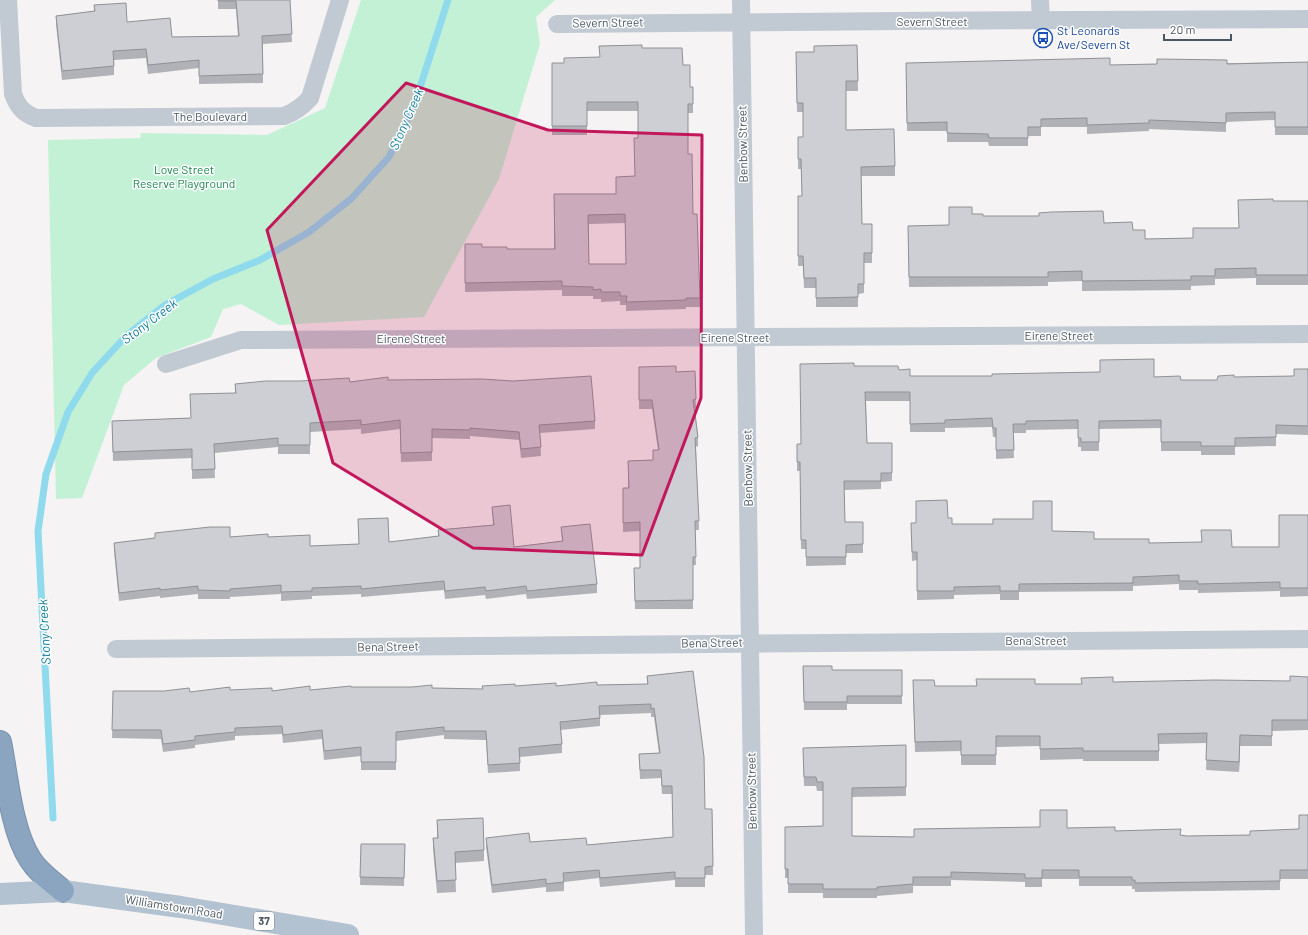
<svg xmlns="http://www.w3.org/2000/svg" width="1308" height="935" viewBox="0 0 1308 935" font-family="Barlow,sans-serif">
  <rect width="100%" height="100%" fill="#f5f3f3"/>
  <!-- green -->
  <path fill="#c3f1d5" d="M361,0H555L536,17L540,44L499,179L424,317L279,325L241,304L223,309L211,337L156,358L124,385L82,498L56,499L48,140L140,138L141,133L267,135L325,108Z"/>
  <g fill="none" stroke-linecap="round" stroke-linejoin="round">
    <!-- stream -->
    <path stroke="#90daee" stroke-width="7" d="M53,818L38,531L46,474L68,412L92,373L126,336L165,305L213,279L260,260L309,232L351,199L389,157L415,103L448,0"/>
    <defs>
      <path id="motorway" d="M0,742C7,776 11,830 30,859C38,872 51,881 63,891"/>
    </defs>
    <!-- motorway casing -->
    <use href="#motorway" stroke="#7690ad" stroke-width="24"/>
    <!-- minor -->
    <g stroke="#c1cad2" stroke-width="18">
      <path d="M8,0L13,94C18,107 23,113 36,118L284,116C295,112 302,107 310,98L340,0"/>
      <path d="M741,0L754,935"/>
      <path d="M1040,0L1041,22"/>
      <path d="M557,24C807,20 1058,21 1308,19"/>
      <path d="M166,364L241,340L1308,334"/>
      <path d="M116,649L1308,639"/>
    </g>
    <!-- primary -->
    <path stroke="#b3c2d1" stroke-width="22" d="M0,894L63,891L181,907L348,935"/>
    <!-- motorway -->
    <use href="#motorway" stroke="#8ba5c1" stroke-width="22"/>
  </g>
  <!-- wall -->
  <g fill="#b0b2b7" fill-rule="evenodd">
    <path d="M218,0H290L292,42L263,44V83L199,84V68L148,74L146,58L114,60V75L62,80L56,24V16L94,11V5L127,22L172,37L238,36L236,9H218Z"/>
    <path d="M857,45L858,91H846V130L895,166V176H861L862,224H872V263H864V293L858,294V307H816V288H804L803,266H798V196H802L801,169H798V137H803V112H797L796,52H814Z"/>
    <path d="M642,48L683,65L690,87H693V113H688V154L700,298V307H686V309L626,311V305H620V301L601,302V299H593V296H562V290L465,292V244L482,247L507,249H554V194H616L635,176L638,138V111H587V135H552V63H564L599,57ZM625,223L626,264H589V224Z"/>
    <path d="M1308,62V135H1275V120L1226,122V132L1149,129V131L1087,134V127H1041V136H1028V146H989L988,142H947V131H907L906,63L1110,65Z"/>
    <path d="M1273,201H1308V285H1256V278L1215,279V285L1191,286V290L1082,291V281L1048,282V286L909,287L908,226L949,225L972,214L983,216L1104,223L1133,230L1145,239L1193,238L1238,228Z"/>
    <path d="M854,366L899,370L910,376L1154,377L1181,380H1217L1234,377L1294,376L1308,369V435L1276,434V446L1235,447V455H1201V451H1161V428L1099,429V451H1081V447H1078V429L1026,430V433H1013L1014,458L996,459V437H993L992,427L945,428V432H910V401H866L867,443H892V481L881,482V489L844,490L845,522H863V553H846V565L806,566V549H801L800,471H797V444H801Z"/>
    <path d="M639,367L676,372L695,371L696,408H695L698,437V446L696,447L699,530H695L696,565H693V609H635L634,568H640V531L623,532V488H628V461L653,460V450H658L652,409H639Z"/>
    <path d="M388,380L595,421V429L540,433L541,456L521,458L519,440L470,436V439L432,438V461L401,462L400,429L361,434V429L310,432V454H278V447L214,453L215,478L192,479V458L113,461L112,421L191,418L235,393V384L350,382Z"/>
    <path d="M492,507L514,547L562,541L561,527L597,584V593L527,599L526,594L486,599L485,595L445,599L444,590L361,597V594L312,596V599L281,601V594L230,597V599H198V594L160,598V596L119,601L114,551V543L155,538V533L230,537H268L310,546L359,544L358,519L389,542L438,536V530L493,525Z"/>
    <path d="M1308,515V596L1280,597V591L1198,593V590H1179V584L1133,586V591L1019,592V600H1000V594L954,595V599L917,600V560L912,561L911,523H916L948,518L952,524H993L1052,531L1094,539L1149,543L1232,547H1279Z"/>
    <path d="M803,666L832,670H902V704H847V710H804Z"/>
    <path d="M647,676L705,809H712L713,875H705V887H675V880L600,887L599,878L564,882V891L546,892V887L492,893L486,847V838L530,842L587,845L673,837L672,794H662L661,778L640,779L639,754L659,753L654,717H651V713L600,715V726L560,730L562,744V753L520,757V771L488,773L486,740L444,739V735L396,741V770H361V756L324,760L322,739L283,743L282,734L235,736V740L195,745V748L163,752L161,739L112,738L113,691L190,692L230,690L272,691L310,690L351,687L432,688L482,689L515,686H556L647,684Z"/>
    <path d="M1308,677V730L1272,731V746H1240L1239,772L1206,770L1207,743L1159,744V761H1083V759L1040,760V746L996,747V765H961V751L915,752L913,690L1035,684H1081L1113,682L1290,681Z"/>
    <path d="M906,745V796L852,797V836L914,837L1067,828L1181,835L1187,836L1250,835L1299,829L1308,815V879H1280V890L1135,892V889H1132V886H1079V879H1042V887H1025V882L951,880V886H913V893L877,896V898H823V893H788V878H785V827L823,826V791H817L816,786H804L803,748Z"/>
    <path d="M437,820L484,850V861L455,863L456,892L437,893L433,849V838H437Z"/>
    <path d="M361,844H405L404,886L360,885Z"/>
  </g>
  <!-- shaded-wall -->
  <path fill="#909195" d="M1240,735V746L1239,772V762Z"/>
  <!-- building -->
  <g fill="#cdcfd5" stroke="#909195" fill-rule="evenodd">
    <path d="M218,0H290L292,34L262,36L263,74L199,76V60L148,65L146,49L113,51L114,66L62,71L56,16L95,11L94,5L126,3L127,22L170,18L172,37L239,36L236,1H218Z"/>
    <path d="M642,45V48H682L683,65H690V87H693V104H688V154H692L693,214H697L700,298H686V300L626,302L627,296H620V292H601V289L593,290V287L562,286V281L465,283V244H482V247H507V249H555L554,194H616V177L635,176L634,138H638V102H587V126H552V63H564V58L600,57L599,46ZM625,214L626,264H589L588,215Z"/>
    <path d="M857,45L858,81H846V130L894,129L895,166L861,167L862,224H872V253H864V284H858V297L816,298V278H804L803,256H798V196H802L801,159H798V137H803V103H797L796,52H814V46Z"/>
    <path d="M1110,58V65L1157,64V59L1227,60V64L1308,62V127H1275V112L1226,113V123L1149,120V123L1087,125V118L1041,119V127H1028V138H989L988,134L947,133V122L907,123L906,63Z"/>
    <path d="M1273,199V201H1308V275H1256V268L1215,269V276H1191V280L1082,281V271L1048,272V277H909L908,226L949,225V207H972V214H983V216H1039V213L1051,212L1103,211L1104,223L1132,222L1133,230H1145V239L1193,238V228H1239L1238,200Z"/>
    <path d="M1154,359V377L1180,376L1181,380H1217L1218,376L1234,375V377L1294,376V369H1308V426L1276,425V437L1235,438V446H1201V442H1161V420L1099,421V442H1081V438H1078V420L1026,421V424H1013L1014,450H996V428H993L992,418L945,420V423L910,424V392H865L867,443H892V473H881V481H844L845,522H863V544L846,545V557H806V540H801L800,462H797V444H801L800,364L854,363V366H898L899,370L910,369V376H992V374L1100,372V360Z"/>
    <path d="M676,366V372L695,371L696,399L693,400L698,437L695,438L699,521H695L696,557H693V600L635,601L634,568H640V522L623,523V488H629L628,461L653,460V450H659L652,400H639V367Z"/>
    <path d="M591,376L595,421L539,425L541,447L521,449L519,432L470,428V430L432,429V452L401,453L400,420L361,425V420L310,423V445H278V438L214,444L215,469L192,470V449L113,452L112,421L191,418L190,394L236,393L235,384L266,381H300L349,378L350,382L388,377V380L482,379L513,381Z"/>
    <path d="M947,500L948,518H952V524H993V519H1033V501H1052V531L1094,532V539H1149V543L1202,542L1201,530H1231L1232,547H1279V515H1308V588H1280V582L1198,584V581H1179V575L1133,577V583L1019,584V591H1000V586L954,587V591H917V552H912L911,523H916V501Z"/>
    <path d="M510,505L514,547L563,541L561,527L590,524L597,584L527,591L526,586L486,591L485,587L445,591L444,581L361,589V586L312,588V591L281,592V585L230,589V591L198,590V586L160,590V588L119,593L114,543L155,538V533L210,527H230V537L268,534V537L310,535V546L359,544L358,519L388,518L389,542L439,536L438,530L494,525L492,507Z"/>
    <path d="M803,666H832V670H902V696H847V702H804Z"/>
    <path d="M693,671L704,757L705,809H712L713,866L705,867V878H675V872L600,878L599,870L563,873L564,882L546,884V879L492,885L486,838L529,833L530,842L586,838L587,845L673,837L672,786H662L661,770H640L639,754L660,753L654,708L651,709V704L599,706L600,718L560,722L562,744L519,748L520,763L488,765L486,731H444V727L396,732V762H361V747L324,751L322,730L283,735L282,726L235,728V732L195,736V740L163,744L161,730H112L113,691H164L189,688L190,692L230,687V690L272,688V691L310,686V690L351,686V687H412L432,685V688L483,689L482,686L515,684V686L556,683V686L597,682V685L648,684L647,676Z"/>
    <path d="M1290,676L1308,677V720H1272V736L1240,735L1239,762L1206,760L1207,733L1158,734L1159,751H1083V748L1040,749V736H996V755H961V741L915,742L913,680H934L935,686H977L976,679H1035V684H1082L1081,678L1113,677V682L1214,680L1290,681Z"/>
    <path d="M906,745V787L852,788V836L914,837V829L1040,827V810H1067V828L1115,827V831L1181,829L1180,835L1187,836L1250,835V831L1299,829V815H1308V870H1280V881L1135,883V880H1132V877H1079V870H1042V878H1025V874L951,872V877H913V884L877,887V889H823V884H788V869H785V827L823,826V782H817L816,777H804L803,748Z"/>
    <path d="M483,818L484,850L455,852L456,880L437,881L433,838H438L437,820Z"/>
    <path d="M361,844H405L404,878L360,877Z"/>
  </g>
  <!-- marked area -->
  <path fill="#c2185b" fill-opacity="0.2" stroke="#c2185b" stroke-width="3" stroke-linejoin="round" d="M406,83L548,130L702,135L701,398L642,555L473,548L333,463L267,230Z"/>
  <!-- icons -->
  <defs>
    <symbol id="bus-ring" viewBox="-11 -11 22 22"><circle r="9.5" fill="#fff" stroke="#1a4fb4" stroke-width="1.5"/><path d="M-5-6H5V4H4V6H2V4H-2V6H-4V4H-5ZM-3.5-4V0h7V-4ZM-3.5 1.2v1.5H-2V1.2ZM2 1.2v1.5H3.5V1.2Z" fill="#1a4fb4"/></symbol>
  </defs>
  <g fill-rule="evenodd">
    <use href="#bus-ring" x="1032" y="27" width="22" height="22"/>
  </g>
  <g text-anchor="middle" stroke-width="3" stroke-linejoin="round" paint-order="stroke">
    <!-- shield labels -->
    <rect fill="#fff" stroke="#808990" stroke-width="1" x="254" y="912" width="20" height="18" rx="3"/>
    <g font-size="11" font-weight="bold" fill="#4a5661">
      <text x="264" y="925">37</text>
    </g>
    <!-- street labels -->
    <g font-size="12" fill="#4a5661" stroke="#fff">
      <text x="932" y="26">Severn Street</text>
      <text transform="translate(608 23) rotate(-1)" y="4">Severn Street</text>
      <text x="210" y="121">The Boulevard</text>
      <text transform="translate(743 144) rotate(-91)" y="4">Benbow Street</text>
      <text x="1059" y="340">Eirene Street</text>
      <text x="735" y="342">Eirene Street</text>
      <text x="411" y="343">Eirene Street</text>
      <text transform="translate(748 468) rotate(-91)" y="4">Benbow Street</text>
      <text x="1036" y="645">Bena Street</text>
      <text transform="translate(712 643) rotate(-1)" y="4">Bena Street</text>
      <text transform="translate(388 647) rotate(-1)" y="4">Bena Street</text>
      <text transform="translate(752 791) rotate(-91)" y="4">Benbow Street</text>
      <text transform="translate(174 907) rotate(9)" y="4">Williamstown Road</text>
    </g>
    <!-- transit labels -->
    <g font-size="12" fill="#164399" stroke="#fff" text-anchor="start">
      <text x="1057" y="35">St Leonards<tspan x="1057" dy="14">Ave/Severn St</tspan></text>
    </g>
    <!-- park labels -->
    <g font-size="12" fill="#17864f" stroke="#fff">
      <text x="184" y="174">Love Street<tspan x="184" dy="14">Reserve Playground</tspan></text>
    </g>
    <!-- water labels -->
    <g font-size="13" font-style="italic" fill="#0c7c9b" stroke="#fff">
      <text transform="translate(406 119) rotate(-66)" y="5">Stony Creek</text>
      <text transform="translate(149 321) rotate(-37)" y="5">Stony Creek</text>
      <text transform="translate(44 632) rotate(-93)" y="5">Stony Creek</text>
    </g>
  </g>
  <!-- scale -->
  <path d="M1164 34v6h67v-6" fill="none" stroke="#4a5661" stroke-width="2"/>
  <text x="1170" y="34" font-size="12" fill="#4a5661" stroke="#ffffff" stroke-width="3" paint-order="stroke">20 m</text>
</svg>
